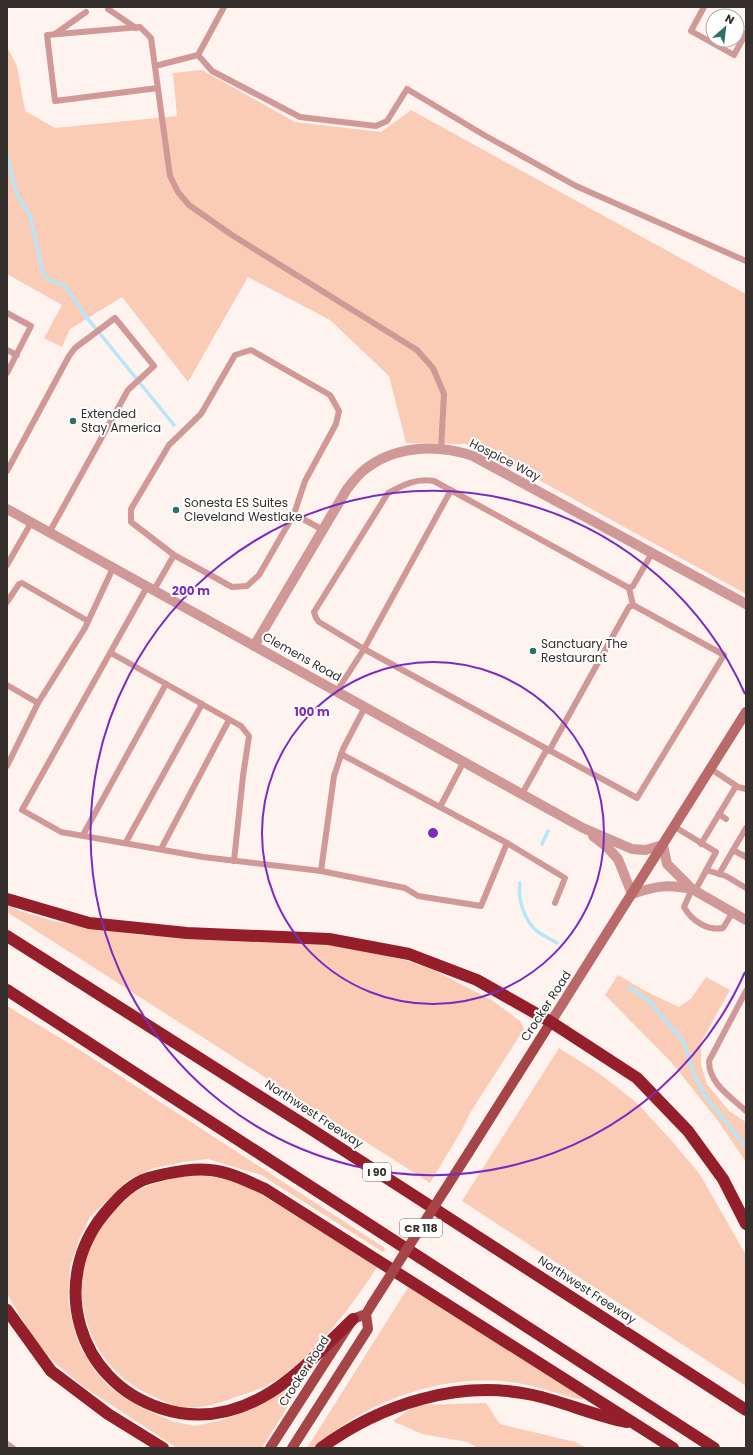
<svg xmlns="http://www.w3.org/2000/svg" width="753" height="1455" viewBox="0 0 753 1455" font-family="Poppins,sans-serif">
  <rect width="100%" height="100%" fill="#fef3ee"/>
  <!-- green -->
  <g fill="#faccb6">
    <path d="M7,47L17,66L25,111L55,128L177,116L173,73L202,70L295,122L381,132L411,110L746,294V594L517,468L465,444L406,443L389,376L330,320L248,277L188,382L122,297L70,329L62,347L44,338L62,305L7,274Z"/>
    <path d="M7,905L20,911L57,922L139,935L299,942L357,947L404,960L432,969L493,1001L520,1021L524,1029L470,1113L463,1128L430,1183L7,912Z"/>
    <path d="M618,975L647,992L679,1007L691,999L706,977L730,990L701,1042V1064L707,1084L729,1111L746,1122V1162L718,1121L672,1063L605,995Z"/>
    <path d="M7,1006L77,1048L385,1248L383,1252L261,1175L208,1159L183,1162L154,1168L128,1180L90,1217L79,1240L70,1266L68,1300L73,1326L80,1347L95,1371L109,1387L139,1407L172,1421L194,1426L219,1421L242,1413L293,1382L300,1386L262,1448H177L84,1387L55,1363L34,1339L7,1294Z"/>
    <path d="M559,1048L600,1074L637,1103L670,1139L699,1173L746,1255V1386L462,1201Z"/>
    <path d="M193,1174L231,1180L256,1191L377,1267C352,1306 322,1345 285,1374C273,1385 249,1393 233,1398C215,1405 197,1410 177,1406C170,1405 162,1400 155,1397C77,1366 56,1263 119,1206C124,1202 129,1196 135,1192C152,1182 173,1179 193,1174Z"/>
    <path d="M409,1286L585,1397L582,1400C562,1395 543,1388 523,1384C450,1370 367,1399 314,1448H307Z"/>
    <path d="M486,1403L500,1424L575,1442L587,1448H478L467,1442L422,1434L393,1421L416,1405Z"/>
  </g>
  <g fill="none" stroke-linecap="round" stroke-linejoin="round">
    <!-- stream -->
    <g stroke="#b6e7f8" stroke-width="3.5">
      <path d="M7,156L17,195L30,215L43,274L50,280L65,286L88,319L174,425"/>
      <path d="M542,844L548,831"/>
      <path d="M520,883C517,899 525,922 538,932C544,936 551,939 557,943"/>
      <path d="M629,987L648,1000L684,1042L694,1075L706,1097L746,1147"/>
    </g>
    <!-- service -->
    <g stroke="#d09896" stroke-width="6">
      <path d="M704,7L691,31L734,55L746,33"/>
      <path d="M108,9L136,28"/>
      <path d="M55,34L86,12"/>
      <path d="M198,55L212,71L300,117L376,126L387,121L407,89L484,135L576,186L746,261"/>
      <path d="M155,66L198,55L224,7"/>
      <path d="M158,88L55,101L47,35L140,27L151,38L170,176L178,192L189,205L232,235L417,350L433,368L444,394L441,449"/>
      <path d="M7,313L31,326L7,373"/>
      <path d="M7,350L17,355"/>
      <path d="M7,471L69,356L75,348L115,318L154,366L128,390L49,533"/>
      <path d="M451,490L364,649L547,749"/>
      <path d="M294,514L323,530"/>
      <path d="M7,565L31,523"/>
      <path d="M147,587L22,810L61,832L203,857L321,871L405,888L418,896L481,906L507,843L341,754"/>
      <path d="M154,590L174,555L131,522V509L169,445L201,414L235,355L251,350L330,395L339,411L336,424L305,481L294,514L259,575L247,586L232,587L174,555"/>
      <path d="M7,602L19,584L22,583L88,621"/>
      <path d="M111,653L241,726L249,736L243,776L234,861"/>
      <path d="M7,685L38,703"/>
      <path d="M337,691L364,649L319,622L316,618L314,612L388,493C403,485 416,478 434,481L629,588L633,586L652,553"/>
      <path d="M549,751L629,607L633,605"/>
      <path d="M7,766L38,703L85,628L113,568"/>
      <path d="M711,769L738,787L746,789"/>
      <path d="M522,794L547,749L637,798L724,655L633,605L629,588"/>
      <path d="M440,807L464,761"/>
      <path d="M719,814L726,819"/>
      <path d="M675,827L716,852L695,891"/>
      <path d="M83,835L166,684"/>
      <path d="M126,842L202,704"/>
      <path d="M507,843L565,878L555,903"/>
      <path d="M701,844L736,786"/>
      <path d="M161,849L229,720"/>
      <path d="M733,850L746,857"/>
      <path d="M706,870L726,876L746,888"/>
      <path d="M321,871L334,776L343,749L365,707"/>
      <path d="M719,874L746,828"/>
      <path d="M692,889L684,907C692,921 707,931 723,928L733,912"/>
      <path d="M746,991L709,1061C709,1084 730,1096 746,1111"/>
      <path d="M7,1444L13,1448"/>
    </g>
    <!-- minor -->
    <path stroke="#d09896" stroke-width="10" d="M254,646L347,489C352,483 357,476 363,471C394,445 437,444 473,456L746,604"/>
    <!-- tertiary -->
    <g stroke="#d09896" stroke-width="10">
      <path d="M7,509L583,828L632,849L645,850L663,845L667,864L692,889L746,920"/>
      <path d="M593,836L607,847L618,859L632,894C656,886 667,884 692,889"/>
    </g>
    <!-- secondary -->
    <path stroke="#b96968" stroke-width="10" d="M551,1022L746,712"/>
    <!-- primary -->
    <g stroke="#a64547" stroke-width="10">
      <path d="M469,1152L551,1022"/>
      <path d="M270,1448L353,1319L366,1314L372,1304"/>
      <path d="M292,1448L368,1329L366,1314"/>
    </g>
    <!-- motorway -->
    <g stroke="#941f2b" stroke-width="12">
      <path d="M7,899L89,923L187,933L329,939L409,954L477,980L551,1022L637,1078L688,1131L723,1179L746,1224"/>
      <path d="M7,936L300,1122L746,1410"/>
      <path d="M7,990L714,1448"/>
      <path d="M7,1310L51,1371L108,1414L163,1448"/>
      <path d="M353,1319C327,1344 301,1373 271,1392C236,1414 199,1421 160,1408C77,1381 49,1281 104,1214C115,1201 127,1187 143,1180C150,1177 158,1176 165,1174C179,1171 195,1168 210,1170C230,1172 247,1181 265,1189L673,1448"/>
      <path d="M321,1448C381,1404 459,1379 533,1395C565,1402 595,1416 627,1422"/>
    </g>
    <!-- primary-bridge -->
    <path stroke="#a64547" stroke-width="10" d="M372,1304L469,1152"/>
  </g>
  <!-- distance rings -->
  <g fill="none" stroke="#7b2cbf" stroke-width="2">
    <circle cx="433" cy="833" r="171"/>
    <path d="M745 972A342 342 0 1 1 745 694"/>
  </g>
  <!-- markers -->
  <g fill="#2b7166" stroke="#fff" stroke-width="1.5">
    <circle cx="73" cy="421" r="4"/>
    <circle cx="176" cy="510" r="4"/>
    <circle cx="533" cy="651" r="4"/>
  </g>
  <g text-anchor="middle" stroke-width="4" stroke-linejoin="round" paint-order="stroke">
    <!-- shield labels -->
    <g fill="#fff" stroke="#726e6c" stroke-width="1">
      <rect x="363" y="1163" width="28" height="18" rx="3"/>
      <rect x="400" y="1219" width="42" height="18" rx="3"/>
    </g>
    <g font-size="11" font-weight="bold" fill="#35302d">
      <text x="377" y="1176">I 90</text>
      <text x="421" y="1232">CR 118</text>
    </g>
    <!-- poi labels -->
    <g font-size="12" fill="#35302d" stroke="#fff" text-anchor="start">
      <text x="81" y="418">Extended<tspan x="81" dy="14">Stay America</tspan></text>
      <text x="184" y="507">Sonesta ES Suites<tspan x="184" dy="14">Cleveland Westlake</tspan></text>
      <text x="541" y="648">Sanctuary The<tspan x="541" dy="14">Restaurant</tspan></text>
    </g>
    <!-- street labels -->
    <g font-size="12" fill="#35302d" stroke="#fff">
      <text transform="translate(505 460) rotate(27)" y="4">Hospice Way</text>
      <text transform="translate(302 657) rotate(29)" y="4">Clemens Road</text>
      <text transform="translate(546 1006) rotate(-57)" y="4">Crocker Road</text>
      <text transform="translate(314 1114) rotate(33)" y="4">Northwest Freeway</text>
      <text transform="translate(587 1290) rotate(33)" y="4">Northwest Freeway</text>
      <text transform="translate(304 1371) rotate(-57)" y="4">Crocker Road</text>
    </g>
  </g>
  <circle cx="433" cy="833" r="6" fill="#7b2cbf" stroke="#fff" stroke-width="2"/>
  <g font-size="12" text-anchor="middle" font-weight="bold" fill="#7b2cbf" stroke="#fff" stroke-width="4" stroke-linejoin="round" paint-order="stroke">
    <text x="191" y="595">200 m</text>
    <text x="312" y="716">100 m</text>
  </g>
  <!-- border -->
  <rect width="753" height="1455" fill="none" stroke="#35302d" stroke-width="16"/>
  <!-- north arrow -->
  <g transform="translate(725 28) rotate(28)"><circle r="19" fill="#ffffff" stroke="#aeacab"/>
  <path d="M0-3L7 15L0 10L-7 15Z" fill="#2b7166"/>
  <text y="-6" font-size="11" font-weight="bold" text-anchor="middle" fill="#35302d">N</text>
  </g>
</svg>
